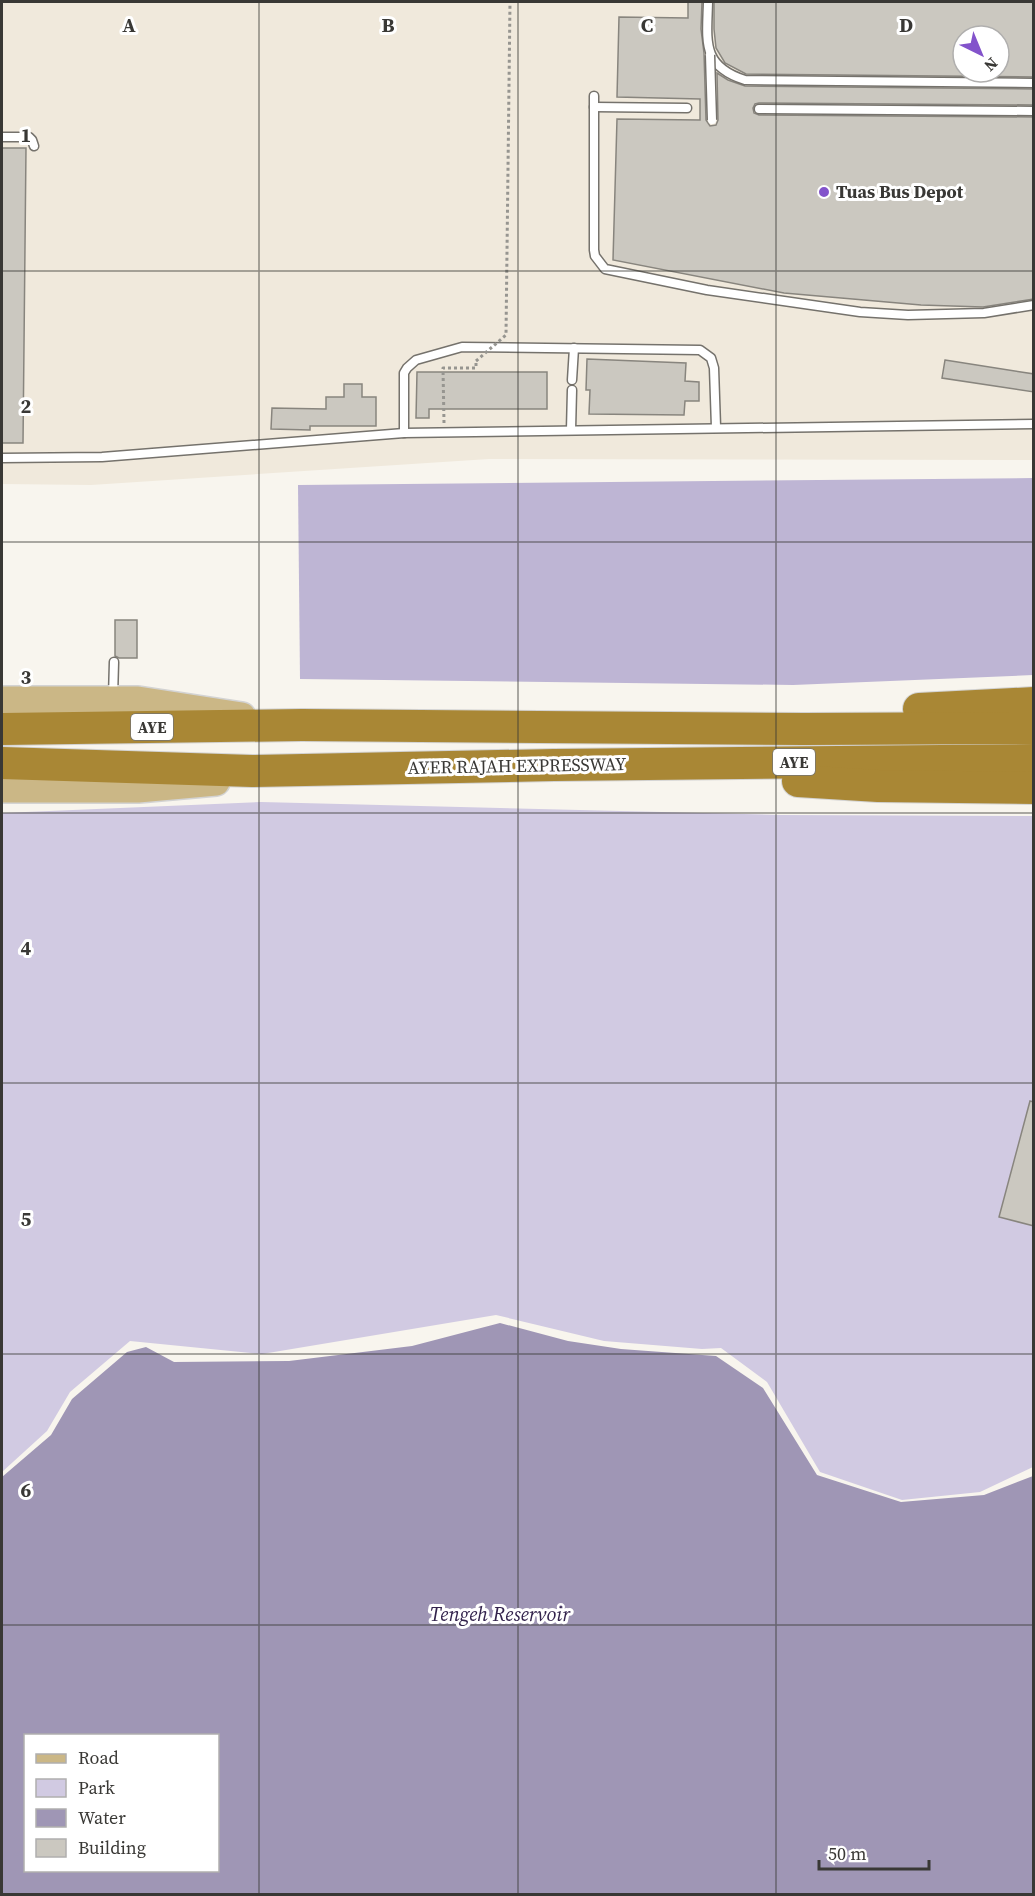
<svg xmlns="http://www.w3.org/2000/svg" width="1035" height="1896" viewBox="0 0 1035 1896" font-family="'Source Serif 4',serif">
  <rect width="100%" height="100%" fill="#f8f5ee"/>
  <!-- built -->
  <path fill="#f0e9dc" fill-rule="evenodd" d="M2,2H1033V460L489,459L91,485L2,484ZM963,36H999V72H963Z"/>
  <!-- green -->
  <path fill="#d1cae2" d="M261,802L781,815L1033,816V1467L980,1492L902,1500L820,1472L767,1382L721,1348L702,1349L604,1341L496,1315L262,1354L130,1341L70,1392L47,1431L2,1472V813Z"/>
  <!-- forest -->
  <path fill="#beb5d4" d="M1033,478V675L793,685L300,679L298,485Z"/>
  <!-- water -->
  <path fill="#9f96b5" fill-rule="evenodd" d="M500,1323L568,1341L621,1349L716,1356L763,1388L817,1475L901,1502L984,1495L1033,1476V1894H2V1477L51,1435L72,1399L127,1352L146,1347L174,1362L289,1361L412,1346ZM26,1736H218V1870H26Z"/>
  <!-- building -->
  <g fill="#cbc8c0" stroke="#88857e" stroke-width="1.5" fill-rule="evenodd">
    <path d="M688,2H702L701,29L704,53L706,120L710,126L716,125L718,120L717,73L728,80L745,86L1034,89V105L759,103L755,104L753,108L754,113L759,115L1034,117V299L983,307L921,305L784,293L613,260L617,119L700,120V99L617,97L619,17L688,18Z"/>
    <path d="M714,2H1034V77L746,74L725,63L716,48L714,29ZM963,36H999V72H963Z"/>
    <path d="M2,148H26L23,443H2Z"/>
    <path d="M587,359L686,363L685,381L699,382V401H685L684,415L589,414L590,390H586Z"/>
    <path d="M945,360L1034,374V392L942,378Z"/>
    <path d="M417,372H547V409H429V418H416Z"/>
    <path d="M344,384H362V397H376V426H310V430L271,429L272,408L326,409V397H344Z"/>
    <path d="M115,620H137V658H119L115,656Z"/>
    <path d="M1030,1101L1034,1102V1226L999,1217Z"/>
  </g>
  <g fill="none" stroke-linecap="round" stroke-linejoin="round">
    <defs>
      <g id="lane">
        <path d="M708,2C707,41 701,66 745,80L1034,83"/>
        <path d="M594,96V250L595,256L605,269L707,290L860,312L908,315L984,313L1034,305"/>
        <path d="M594,107L687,108"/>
        <path d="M759,109L1034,111"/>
        <path d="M2,137H29L32,140L34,146"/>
        <path d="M572,380L574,348"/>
        <path d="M571,430L572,390"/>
        <path d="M404,433V373L407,368L416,360L462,347L700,350L711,358L714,368L716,427"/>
        <path d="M2,458L102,457L404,433L1034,424"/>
        <path d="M113,697L114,662"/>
      </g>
      <g id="primary">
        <path d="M2,700H138L242,716"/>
        <path d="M2,789H138L216,782"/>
      </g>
      <g id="highway">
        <path d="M919,709L1034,703"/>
        <path d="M2,729L302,725L804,729L1034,728"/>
        <path d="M2,763L252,771L554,765L1034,760"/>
        <path d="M798,781L878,786L1034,788"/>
      </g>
    </defs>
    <!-- lane casing -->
    <use href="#lane" stroke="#75726c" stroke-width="11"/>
    <!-- primary casing -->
    <use href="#primary" stroke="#d3d3d3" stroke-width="30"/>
    <!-- highway casing -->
    <use href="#highway" stroke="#d3d3d3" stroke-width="34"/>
    <!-- path -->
    <path stroke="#969590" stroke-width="3" stroke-dasharray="3 3" stroke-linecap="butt" d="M444,423L443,368H476V361"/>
    <!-- lane -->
    <use href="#lane" stroke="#fff" stroke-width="8"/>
    <!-- primary -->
    <use href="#primary" stroke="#cbb786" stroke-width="27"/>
    <!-- highway -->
    <use href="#highway" stroke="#a98735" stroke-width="32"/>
    <defs>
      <path id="lane-bridge" d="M710,55L712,120"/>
    </defs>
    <!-- lane-bridge casing -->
    <use href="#lane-bridge" stroke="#75726c" stroke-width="11" stroke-linecap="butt"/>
    <!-- path-bridge -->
    <path stroke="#969590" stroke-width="3" stroke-dasharray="3 3" stroke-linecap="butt" d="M476,361L506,335L510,2"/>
    <!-- lane-bridge -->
    <use href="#lane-bridge" stroke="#fff" stroke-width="8"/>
  </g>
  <!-- grid -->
  <path fill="none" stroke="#393835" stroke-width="1.5" stroke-opacity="0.55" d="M259,2V1894M518,2V1894M776,2V1894M2,271H1034M2,542H1034M2,813H1034M2,1083H1034M2,1354H1034M2,1625H1034"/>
  <!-- markers -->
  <circle fill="#8353cb" stroke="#fff" stroke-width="2" cx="824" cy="192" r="6"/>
  <g text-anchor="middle" stroke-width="6" stroke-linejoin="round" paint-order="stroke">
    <!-- shield labels -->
    <g fill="#fff" stroke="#747472" stroke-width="1.5">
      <rect x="131" y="714" width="42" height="26" rx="4.5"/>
      <rect x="773" y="749" width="42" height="26" rx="4.5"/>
    </g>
    <g font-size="16" font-weight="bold" fill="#393835">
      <text x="152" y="733">AYE</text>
      <text x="794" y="768">AYE</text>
    </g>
    <!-- poi labels -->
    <g font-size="18" font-weight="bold" fill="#393835" stroke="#fff" text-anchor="start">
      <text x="836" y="198">Tuas Bus Depot</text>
    </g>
    <!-- street labels -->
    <g font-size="18" fill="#393835" stroke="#fff">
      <text transform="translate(517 766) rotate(-1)" y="6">AYER RAJAH EXPRESSWAY</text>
    </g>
    <!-- water labels -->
    <g font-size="20" font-style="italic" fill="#32224c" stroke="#fff">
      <text x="500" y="1621">Tengeh Reservoir</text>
    </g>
  </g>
  <g font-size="20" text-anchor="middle" font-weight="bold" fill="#393835" stroke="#fff" stroke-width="6" stroke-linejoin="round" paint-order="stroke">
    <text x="129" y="32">A</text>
    <text x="388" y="32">B</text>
    <text x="647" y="32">C</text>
    <text x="906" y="32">D</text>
    <text x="26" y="142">1</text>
    <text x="26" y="413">2</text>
    <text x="26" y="684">3</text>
    <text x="26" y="955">4</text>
    <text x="26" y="1226">5</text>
    <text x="26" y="1497">6</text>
  </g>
  <!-- border -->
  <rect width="1035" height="1896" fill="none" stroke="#393835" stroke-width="6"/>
  <!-- legend -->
  <rect x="24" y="1734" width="195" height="138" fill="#ffffff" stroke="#b0afae" stroke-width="1.5"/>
  <rect x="36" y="1754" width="30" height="9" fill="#cbb786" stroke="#b0afae" stroke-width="1.5"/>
  <text x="78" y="1764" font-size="18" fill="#393835">Road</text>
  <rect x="36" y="1779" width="30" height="18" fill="#d1cae2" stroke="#b0afae" stroke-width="1.5"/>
  <text x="78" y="1794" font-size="18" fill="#393835">Park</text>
  <rect x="36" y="1809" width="30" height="18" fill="#9f96b5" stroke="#b0afae" stroke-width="1.5"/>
  <text x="78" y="1824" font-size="18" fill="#393835">Water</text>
  <rect x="36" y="1839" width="30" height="18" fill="#cbc8c0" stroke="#b0afae" stroke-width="1.5"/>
  <text x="78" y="1854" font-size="18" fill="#393835">Building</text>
  <!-- north arrow -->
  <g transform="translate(981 54) rotate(137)"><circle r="28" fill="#ffffff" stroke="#b0afae" stroke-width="1.5"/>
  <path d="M0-4.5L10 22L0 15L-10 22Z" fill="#8353cb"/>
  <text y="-9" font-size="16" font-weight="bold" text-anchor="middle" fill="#393835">N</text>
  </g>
  <!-- scale -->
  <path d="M819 1860v9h110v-9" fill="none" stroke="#393835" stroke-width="3"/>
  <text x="828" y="1860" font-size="18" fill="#393835" stroke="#ffffff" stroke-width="4.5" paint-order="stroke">50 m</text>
</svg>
